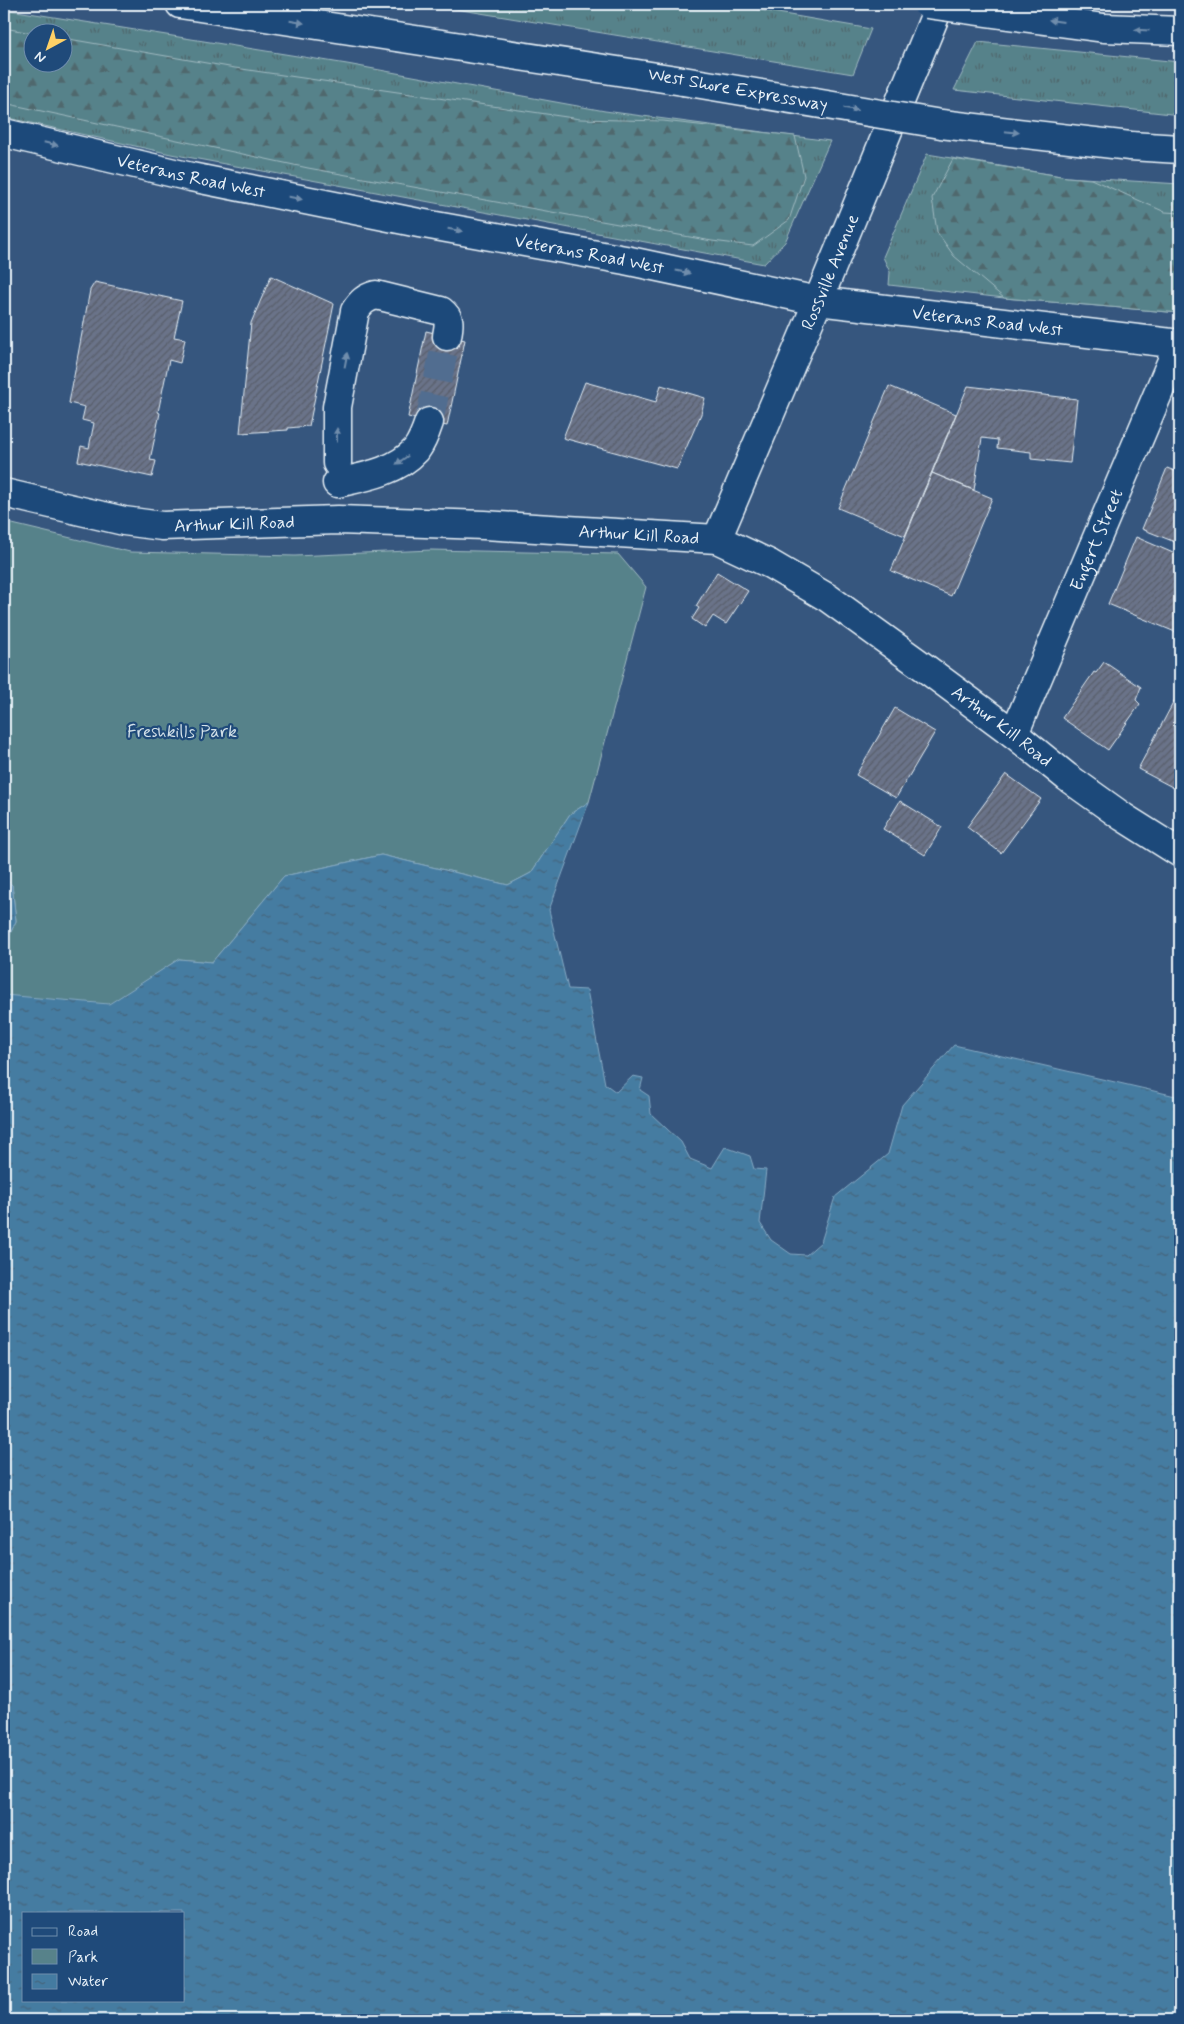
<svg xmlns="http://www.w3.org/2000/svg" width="1184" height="2024" viewBox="0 0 1184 2024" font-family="Mynerve,sans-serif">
  <defs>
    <pattern id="grass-tufts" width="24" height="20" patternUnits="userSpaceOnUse" patternTransform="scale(1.25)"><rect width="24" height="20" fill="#57828a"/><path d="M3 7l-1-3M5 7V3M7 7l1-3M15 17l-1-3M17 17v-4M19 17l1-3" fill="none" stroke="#4f686d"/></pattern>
    <pattern id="forest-firs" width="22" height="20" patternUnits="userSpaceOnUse" patternTransform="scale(1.25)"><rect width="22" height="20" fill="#57828a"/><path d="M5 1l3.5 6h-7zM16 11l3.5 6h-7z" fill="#4f686d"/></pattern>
    <pattern id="water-ripples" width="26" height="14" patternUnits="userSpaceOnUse" patternTransform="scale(1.25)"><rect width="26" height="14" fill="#447ba1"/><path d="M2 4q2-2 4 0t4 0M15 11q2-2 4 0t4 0" fill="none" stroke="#45647a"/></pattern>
    <pattern id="building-hatch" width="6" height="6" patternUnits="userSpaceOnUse" patternTransform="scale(1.25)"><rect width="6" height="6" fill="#6a7389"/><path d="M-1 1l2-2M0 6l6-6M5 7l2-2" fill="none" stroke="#585e6a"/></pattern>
  </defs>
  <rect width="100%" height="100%" fill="#36567e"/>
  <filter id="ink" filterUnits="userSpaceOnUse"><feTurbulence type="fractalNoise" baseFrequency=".02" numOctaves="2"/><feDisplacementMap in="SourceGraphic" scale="10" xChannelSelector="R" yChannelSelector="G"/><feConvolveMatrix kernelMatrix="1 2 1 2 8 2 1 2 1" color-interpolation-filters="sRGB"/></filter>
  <g filter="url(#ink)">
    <!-- grass -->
    <g fill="url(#grass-tufts)" stroke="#a0bac1" fill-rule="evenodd">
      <path d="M425,4H725L871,29L853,74Z"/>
      <path d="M4,9L347,64L605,111L830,141L785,242L764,264L171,154L4,117ZM32,32H62V62H32Z"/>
      <path d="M978,42L1180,62V115L954,90Z"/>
      <path d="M927,154L1067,177L1180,184V313L1004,298L889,285L890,272L883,257Z"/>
    </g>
    <!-- forest -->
    <g fill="url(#forest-firs)" stroke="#a0bac1">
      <path d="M4,28L32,33V62H62L63,38L235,68L580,119L663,121L795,136L804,176L789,220L753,246L712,241L308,168L4,103Z"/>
      <path d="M953,159L1067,177L1091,179L1165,212L1180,213V313L1004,298L954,256L937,232L932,198Z"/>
    </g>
    <!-- park -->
    <path fill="#57828a" stroke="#a0bac1" d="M4,522L130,552L295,556L431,550L618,554L646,587L589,802L570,814L531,873L508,885L381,855L284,876L212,962L179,959L109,1005L5,997L4,947L16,921L12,885L4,877Z"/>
    <!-- water -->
    <g fill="url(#water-ripples)" stroke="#86aac4" fill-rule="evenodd">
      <path d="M589,802L549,910L568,989L587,990L605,1084L616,1092L633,1076L643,1078L640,1090L649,1096L651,1114L681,1142L690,1159L712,1168L725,1147L750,1156L754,1169L766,1170L760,1223L771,1240L791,1254L806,1255L821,1242L835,1197L888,1154L902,1105L954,1045L1180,1097V2020H4V995L109,1004L179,959L212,962L284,876L381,855L508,885L531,873L570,814ZM24,1913H184V2000H24Z"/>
      <path d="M4,877L12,885L16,921L4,947Z"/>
    </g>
    <!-- building -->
    <g fill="url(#building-hatch)" stroke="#e8f1f8">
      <path d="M271,276L334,304L309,426L288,428V430L240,433L251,323Z"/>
      <path d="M95,282L182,301L174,337L185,339L180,363L169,360L158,412L160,413L150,460L156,461L152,477L78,461L81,446L89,448L94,423L82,420L85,407L69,403L90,290Z"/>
      <path d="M426,331L465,340L447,426L408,417Z"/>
      <path d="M585,382L656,402L661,385L705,398L701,414L677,469L563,438Z"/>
      <path d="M889,386L956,414L905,536L838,508Z"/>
      <path d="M968,386L1077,399L1070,463L1031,459V452L997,448L998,440L982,438L974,490L932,473Z"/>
      <path d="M1167,468L1180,473V544L1142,529Z"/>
      <path d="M932,473L992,498L951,596L891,571Z"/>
      <path d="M1136,537L1180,556V634L1108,604Z"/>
      <path d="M717,572L748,591L726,624L713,616L705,628L692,619L699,608L696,606Z"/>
      <path d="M1104,662L1141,687L1136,700L1140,704L1108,750L1062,718L1094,672L1096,673Z"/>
      <path d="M1180,690V776L1174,788L1138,769Z"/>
      <path d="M895,708L935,732L896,798L856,775Z"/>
      <path d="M1006,774L1041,799L1001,853L967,827Z"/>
      <path d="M900,801L942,827L925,855L883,829Z"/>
    </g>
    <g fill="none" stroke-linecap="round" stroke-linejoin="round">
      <!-- minor-tunnel -->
      <path stroke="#516d90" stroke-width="28" stroke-dasharray="28 14" stroke-linecap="butt" d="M429,422L447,336"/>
      <defs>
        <g id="minor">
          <path id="s1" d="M4,133L191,177L419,223L625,260L818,301L1180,344"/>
          <path d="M337,463V407L355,311C361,302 365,298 376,295L441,311C451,319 449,324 447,336"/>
          <path d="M337,483C364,477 396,472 416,450C422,442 426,431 429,422"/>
          <path id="s2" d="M4,493L124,521L162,526L338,520L484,525L717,539L770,564L828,598L925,668L1014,734L1067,777L1123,817L1180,853"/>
          <path id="s3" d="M717,539L818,301L940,4"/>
          <path id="s4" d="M1014,734L1179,344"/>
        </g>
        <g id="highway">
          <path d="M180,4L683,81"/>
          <path d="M1104,28L1180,31"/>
          <path d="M1130,146L1180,149"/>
        </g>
      </defs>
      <!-- minor casing -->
      <use href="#minor" stroke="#e8f1f8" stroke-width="31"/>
      <!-- highway casing -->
      <use href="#highway" stroke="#e8f1f8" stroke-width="31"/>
      <!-- minor -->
      <use href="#minor" stroke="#1f4a7a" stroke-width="28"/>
      <!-- highway -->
      <use href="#highway" stroke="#1f4a7a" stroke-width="28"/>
      <defs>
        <g id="highway-bridge">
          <path d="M927,4L1104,28"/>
          <path d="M683,81L941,124L1130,146"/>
        </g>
      </defs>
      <!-- highway-bridge casing -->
      <use href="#highway-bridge" stroke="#e8f1f8" stroke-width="31" stroke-linecap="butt"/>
      <!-- highway-bridge -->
      <use href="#highway-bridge" stroke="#1f4a7a" stroke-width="28"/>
    </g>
    <!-- one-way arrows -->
    <defs><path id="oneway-solid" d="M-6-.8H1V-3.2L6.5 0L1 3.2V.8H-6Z" transform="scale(1.25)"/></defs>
    <g fill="#6f8dac">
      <use href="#oneway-solid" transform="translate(1056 21) rotate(-172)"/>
      <use href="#oneway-solid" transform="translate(297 22) rotate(9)"/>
      <use href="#oneway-solid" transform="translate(1142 30) rotate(-177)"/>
      <use href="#oneway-solid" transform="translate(851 109) rotate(9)"/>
      <use href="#oneway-solid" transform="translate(1012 132) rotate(6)"/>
      <use href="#oneway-solid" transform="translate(51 144) rotate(13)"/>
      <use href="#oneway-solid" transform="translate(295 198) rotate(12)"/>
      <use href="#oneway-solid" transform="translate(455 230) rotate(10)"/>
      <use href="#oneway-solid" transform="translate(683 272) rotate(12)"/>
      <use href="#oneway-solid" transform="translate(346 360) rotate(-79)"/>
      <use href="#oneway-solid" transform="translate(337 435) rotate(-90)"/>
      <use href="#oneway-solid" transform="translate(402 460) rotate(145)"/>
    </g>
  </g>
  <g text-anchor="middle" stroke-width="4.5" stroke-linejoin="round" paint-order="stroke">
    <!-- street labels -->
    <g font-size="18" fill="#e8f1f8" stroke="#1f4a7a">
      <text transform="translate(738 89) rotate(10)" y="6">West Shore Expressway</text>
      <text dy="6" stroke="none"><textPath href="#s1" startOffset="192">Veterans Road West</textPath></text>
      <text dy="6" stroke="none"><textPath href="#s1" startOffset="598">Veterans Road West</textPath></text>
      <text dy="6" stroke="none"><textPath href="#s3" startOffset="290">Rossville Avenue</textPath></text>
      <text dy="6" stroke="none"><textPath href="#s1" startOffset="1002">Veterans Road West</textPath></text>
      <text dy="6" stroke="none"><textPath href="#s2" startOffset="234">Arthur Kill Road</textPath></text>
      <text dy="6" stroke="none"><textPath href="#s2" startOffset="639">Arthur Kill Road</textPath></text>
      <text dy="6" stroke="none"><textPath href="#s4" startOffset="211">Engert Street</textPath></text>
      <text dy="6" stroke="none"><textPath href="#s2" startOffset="1059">Arthur Kill Road</textPath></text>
    </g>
    <!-- park labels -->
    <g font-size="18" fill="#d2e0e8" stroke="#1f4a7a">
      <text x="182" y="737">Freshkills Park</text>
    </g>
  </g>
  <!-- margin -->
  <rect width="1184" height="2024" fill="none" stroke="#1f4a7a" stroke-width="20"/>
  <rect x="10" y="10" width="1164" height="2004" fill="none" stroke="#e8f1f8" stroke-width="2" filter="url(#ink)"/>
  <!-- legend -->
  <rect x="22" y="1912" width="162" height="90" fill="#1f4a7a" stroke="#6f8dac"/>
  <rect x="32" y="1928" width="25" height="8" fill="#1f4a7a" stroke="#6f8dac"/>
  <text x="68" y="1936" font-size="15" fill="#e8f1f8">Road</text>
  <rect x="32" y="1949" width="25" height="15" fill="#57828a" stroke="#6f8dac"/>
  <text x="68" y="1962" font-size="15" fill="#e8f1f8">Park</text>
  <rect x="32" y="1974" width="25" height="15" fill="url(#water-ripples)" stroke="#6f8dac"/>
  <text x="68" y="1986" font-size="15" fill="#e8f1f8">Water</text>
  <!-- north arrow -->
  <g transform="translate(48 48) rotate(220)"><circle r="24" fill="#1f4a7a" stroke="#6f8dac"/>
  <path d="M0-4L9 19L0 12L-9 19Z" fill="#ffd166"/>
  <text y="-8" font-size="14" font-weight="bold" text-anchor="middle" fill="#e8f1f8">N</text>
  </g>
</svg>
